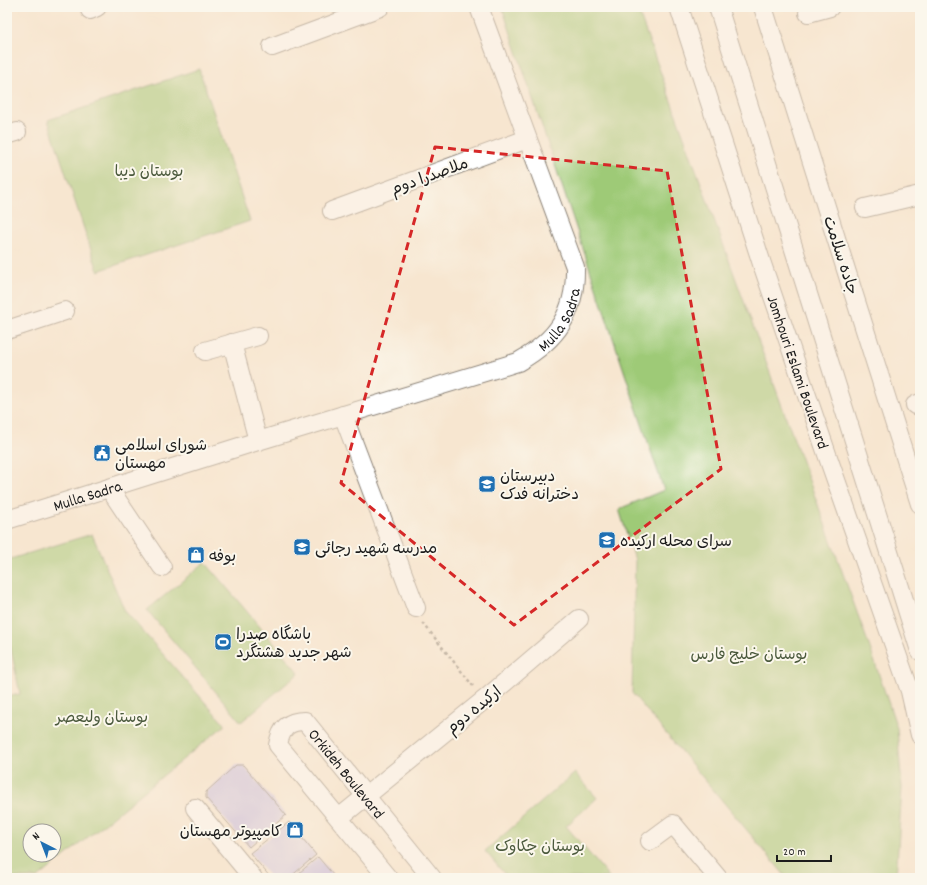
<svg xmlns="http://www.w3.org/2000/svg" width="927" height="885" viewBox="0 0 927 885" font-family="Dekko,'Playpen Sans Arabic',sans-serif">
  <rect width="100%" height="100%" fill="#fbf7ec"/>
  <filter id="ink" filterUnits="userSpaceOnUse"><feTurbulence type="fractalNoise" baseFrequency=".025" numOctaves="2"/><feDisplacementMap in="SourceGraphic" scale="8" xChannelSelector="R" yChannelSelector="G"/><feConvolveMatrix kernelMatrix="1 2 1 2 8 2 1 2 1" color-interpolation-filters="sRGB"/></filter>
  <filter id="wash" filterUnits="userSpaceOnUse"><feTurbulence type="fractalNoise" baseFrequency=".012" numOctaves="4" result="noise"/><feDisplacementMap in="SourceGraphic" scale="16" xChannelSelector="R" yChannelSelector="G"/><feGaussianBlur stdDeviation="0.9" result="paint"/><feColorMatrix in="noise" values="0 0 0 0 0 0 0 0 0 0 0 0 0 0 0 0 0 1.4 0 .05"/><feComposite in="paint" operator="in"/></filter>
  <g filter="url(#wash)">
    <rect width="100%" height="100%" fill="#f7e6d0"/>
    <!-- green -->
    <g fill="#9eca77" stroke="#5d734a" fill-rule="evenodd">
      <path d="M502,7H632L639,13L870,648L897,728L902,788L896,878H787L632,693L635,560L619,509L664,490Z"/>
      <path d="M199,69L250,221L98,271L48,120Z"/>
      <path d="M92,534L125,611L225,725L38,878H7V697L20,694L7,630V560ZM30,831H54V855H30Z"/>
      <path d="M205,562L299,673L241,722L147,610Z"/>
      <path d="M575,773L597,798L566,826L610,878H508L485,851Z"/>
    </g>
    <g id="blocks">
      <!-- building -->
      <g fill="#c0b7e6">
        <path d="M236,765H243L286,815L249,847L206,798V792Z"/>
        <path d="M289,822L316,855L289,878H271L250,853Z"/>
        <path d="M318,857L334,876L331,878H293Z"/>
      </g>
    </g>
  </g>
  <g filter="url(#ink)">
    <use href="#blocks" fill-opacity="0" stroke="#8a8176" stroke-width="1"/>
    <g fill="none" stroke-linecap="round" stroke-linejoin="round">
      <defs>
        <g id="minor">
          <path id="s1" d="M679,7L762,264L830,463L910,691L920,735"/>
          <path d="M718,7L920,651"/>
          <path d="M763,7L920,504"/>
          <path d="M90,10L97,7"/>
          <path d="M808,13L830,7"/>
          <path d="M272,47L380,7"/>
          <path d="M7,135L17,132"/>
          <path d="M865,208L920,195"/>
          <path d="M332,211L527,139"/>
          <path d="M7,330L65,311"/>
          <path d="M232,343L258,441"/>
          <path d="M205,351L258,336"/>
          <path d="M915,405L920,403"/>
          <path d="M343,415L416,608"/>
          <path d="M109,488L162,567"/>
          <path id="s2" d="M7,520L258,441L518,362C557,340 576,313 575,267L479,7"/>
          <path d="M195,808L253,878"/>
          <path d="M339,818L484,700L579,619"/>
          <path d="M650,841L673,824L718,878"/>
          <path id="s3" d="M388,878L278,745C281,728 288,721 305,721L432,878"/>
        </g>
      </defs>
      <!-- minor casing -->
      <use href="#minor" stroke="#8a8176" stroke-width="20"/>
      <!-- path -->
      <path stroke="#8a8176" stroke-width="2.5" stroke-dasharray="3 3" stroke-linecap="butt" d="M423,623L473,686"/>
      <!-- minor -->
      <use href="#minor" stroke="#fff" stroke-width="18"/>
    </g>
  </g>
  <!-- marked area -->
  <path d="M0 0H927V885H0ZM435,147L667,171L721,469L514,625L341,483Z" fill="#f7e6d0" fill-opacity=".55" fill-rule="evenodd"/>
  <path fill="none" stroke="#d62828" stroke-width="3" stroke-dasharray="8 5" stroke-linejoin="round" d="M435,147L667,171L721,469L514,625L341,483Z"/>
  <!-- icons -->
  <defs>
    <symbol id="civic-square" viewBox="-11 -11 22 22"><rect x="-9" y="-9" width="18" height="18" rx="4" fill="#1f6fb2" stroke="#fbf7ec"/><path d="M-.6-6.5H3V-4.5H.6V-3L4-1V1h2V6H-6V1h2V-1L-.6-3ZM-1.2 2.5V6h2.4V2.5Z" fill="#fff"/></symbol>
    <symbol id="school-square" viewBox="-11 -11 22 22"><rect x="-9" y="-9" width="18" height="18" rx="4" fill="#1f6fb2" stroke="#fbf7ec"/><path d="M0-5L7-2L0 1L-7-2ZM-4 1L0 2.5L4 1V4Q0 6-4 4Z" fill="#fff"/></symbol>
    <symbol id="shop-square" viewBox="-11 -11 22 22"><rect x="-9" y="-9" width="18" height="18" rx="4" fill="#1f6fb2" stroke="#fbf7ec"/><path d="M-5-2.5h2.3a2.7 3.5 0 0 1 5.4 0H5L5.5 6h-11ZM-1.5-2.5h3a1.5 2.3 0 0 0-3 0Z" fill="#fff"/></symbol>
    <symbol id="stadium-square" viewBox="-11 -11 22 22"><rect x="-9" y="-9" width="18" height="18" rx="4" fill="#1f6fb2" stroke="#fbf7ec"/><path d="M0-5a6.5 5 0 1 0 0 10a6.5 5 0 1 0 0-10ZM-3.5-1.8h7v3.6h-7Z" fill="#fff"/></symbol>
  </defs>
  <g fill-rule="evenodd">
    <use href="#civic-square" x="92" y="443" width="20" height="20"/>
    <use href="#school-square" x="477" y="474" width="20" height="20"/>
    <use href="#school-square" x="597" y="530" width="20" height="20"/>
    <use href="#school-square" x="292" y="537" width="20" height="20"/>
    <use href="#shop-square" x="186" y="545" width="20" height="20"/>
    <use href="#stadium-square" x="213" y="632" width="20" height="20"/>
    <use href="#shop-square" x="285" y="820" width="20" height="20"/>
  </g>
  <g text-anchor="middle" stroke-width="4" stroke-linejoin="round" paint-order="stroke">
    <!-- park labels -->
    <g font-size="16" fill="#4a593c" stroke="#fbf7ec">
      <text x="149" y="176">بوستان دیبا</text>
      <text x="749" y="659">بوستان خلیج فارس</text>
      <text x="102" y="722">بوستان ولیعصر</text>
      <text x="540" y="851">بوستان چکاوک</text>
    </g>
    <!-- street labels -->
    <g font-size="16" fill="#1c1c1c" stroke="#fbf7ec">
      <text transform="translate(429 175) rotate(-20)" y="6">ملاصدرا دوم</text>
      <text transform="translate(842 255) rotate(72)" y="6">جاده سلامت</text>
      <text dy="6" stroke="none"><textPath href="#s2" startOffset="596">Mulla Sadra</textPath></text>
      <text dy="6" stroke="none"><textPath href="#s1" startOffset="384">Jomhouri Eslami Boulevard</textPath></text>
      <text dy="6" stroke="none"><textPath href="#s2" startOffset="84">Mulla Sadra</textPath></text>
      <text transform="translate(473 709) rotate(-39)" y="6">ارکیده دوم</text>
      <text dy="6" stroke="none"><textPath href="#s3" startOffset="280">Orkideh Boulevard</textPath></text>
    </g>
    <!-- poi labels -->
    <g font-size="16" fill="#1c1c1c" stroke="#fbf7ec" text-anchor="start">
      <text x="115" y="450">شورای اسلامی<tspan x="115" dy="18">مهستان</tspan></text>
      <text x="500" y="481">دبیرستان<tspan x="500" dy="18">دخترانه فدک</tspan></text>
      <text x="620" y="546">سرای محله ارکیده</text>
      <text x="315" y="553">مدرسه شهید رجائی</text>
      <text x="209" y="561">بوفه</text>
      <text x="236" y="639">باشگاه صدرا<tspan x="236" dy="18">شهر جدید هشتگرد</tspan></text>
      <text x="282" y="836" text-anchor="end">کامپیوتر مهستان</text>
    </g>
  </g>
  <!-- margin -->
  <rect width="927" height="885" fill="none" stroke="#fbf7ec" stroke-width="24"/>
  <!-- north arrow -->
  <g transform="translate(42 843) rotate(318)"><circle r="19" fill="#fbf7ec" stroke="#a29f99"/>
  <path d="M0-3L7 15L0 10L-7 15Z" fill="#1f6fb2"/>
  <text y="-6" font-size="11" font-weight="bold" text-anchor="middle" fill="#1c1c1c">N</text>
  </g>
  <!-- scale -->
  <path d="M777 855v6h54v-6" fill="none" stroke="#1c1c1c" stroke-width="2"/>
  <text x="783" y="855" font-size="12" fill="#1c1c1c" stroke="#fbf7ec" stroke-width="3" paint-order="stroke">20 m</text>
</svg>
